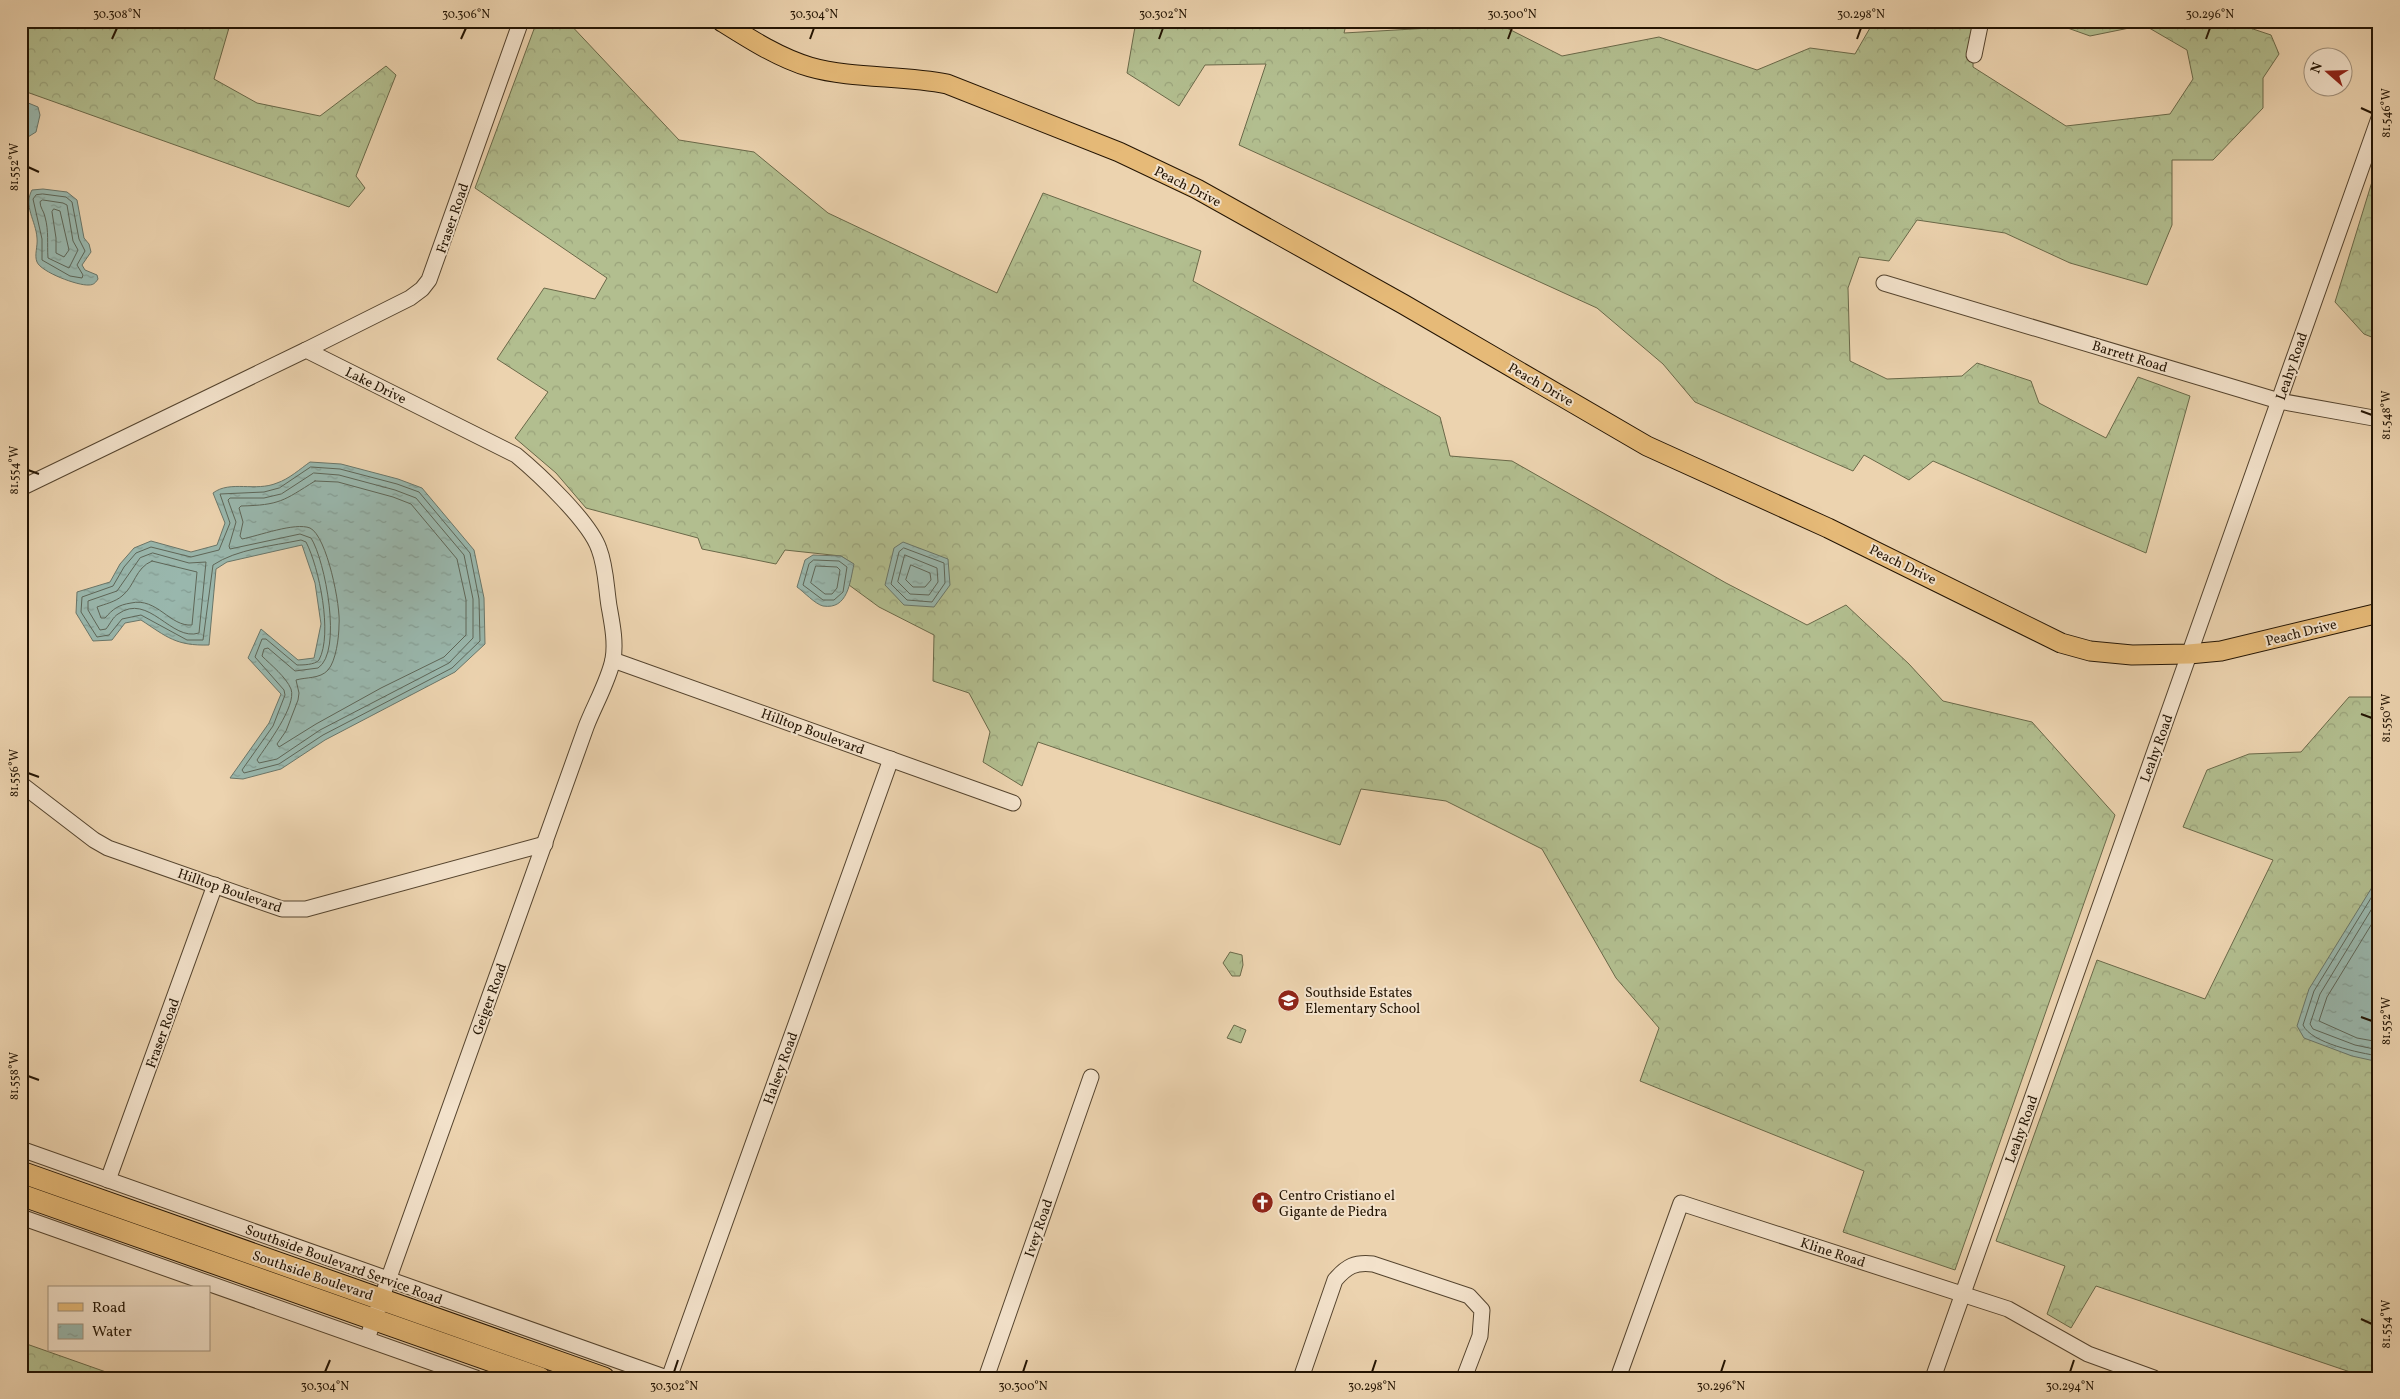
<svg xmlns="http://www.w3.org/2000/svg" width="2400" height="1399" viewBox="0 0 2400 1399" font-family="Vollkorn,serif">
  <defs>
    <pattern id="forest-crowns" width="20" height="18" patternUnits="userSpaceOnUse" patternTransform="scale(1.25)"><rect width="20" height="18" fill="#b2be8f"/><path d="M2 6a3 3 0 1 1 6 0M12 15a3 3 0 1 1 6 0" fill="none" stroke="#99a27a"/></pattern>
    <pattern id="water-ripples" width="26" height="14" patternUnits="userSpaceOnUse" patternTransform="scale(1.25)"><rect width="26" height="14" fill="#99b7ad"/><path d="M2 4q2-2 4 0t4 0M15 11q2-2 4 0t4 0" fill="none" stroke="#849c93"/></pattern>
  </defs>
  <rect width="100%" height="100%" fill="#ecd3af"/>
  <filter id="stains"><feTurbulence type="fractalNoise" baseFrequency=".004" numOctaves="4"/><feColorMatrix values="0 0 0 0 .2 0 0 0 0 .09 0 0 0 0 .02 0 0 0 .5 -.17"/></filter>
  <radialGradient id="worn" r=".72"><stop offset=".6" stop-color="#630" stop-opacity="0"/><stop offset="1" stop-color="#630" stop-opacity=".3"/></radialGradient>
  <!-- forest -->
  <g fill="url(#forest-crowns)" stroke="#6a6949">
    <path d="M21,21H231L214,79L257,103L320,116L386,66L396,75L356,176L365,188L349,207L21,90Z"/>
    <path d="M537,21H567L679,140L754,152L828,213L997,293L1043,193L1201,251L1193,281L1440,417L1450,456L1512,461L1726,583L1807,625L1846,605L1909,664L1943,701L2032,722L2115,815L1955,1270L1843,1232L1864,1171L1640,1081L1659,1028L1616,978L1542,849L1446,801L1361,789L1340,845L1038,742L1022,786L983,762L990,732L969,693L933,681L934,635L879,607L849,585L853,564L841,556L785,550L776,564L702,549L698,538L586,508L556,473L515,438L548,392L497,359L544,288L595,299L607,278L475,188Z"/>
    <path d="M1136,21H1347L1344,33L1499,24L1562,56L1659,37L1757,70L1810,48L1855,54L1874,21H1974L1973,67L2066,126L2170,114L2193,79L2187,50L2144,25L2090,36L2048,21H2229L2271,35L2279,54L2263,78V108L2213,160H2172V225L2147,285L2070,263L2005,233L1917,220L1889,261L1859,257L1848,288L1850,361L1887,379L1962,376L1977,363L2031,381L2039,403L2106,438L2138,377L2190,396L2146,553L1933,461L1909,480L1864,455L1853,471L1695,402L1663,364L1597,308L1239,145L1266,64L1205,65L1179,106L1127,73Z"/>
    <path d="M2379,159V340L2364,334L2335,302Z"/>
    <path d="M2349,697H2379V1378H2368L2096,1286L2071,1328L2047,1314L2065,1266L1996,1241L2097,960L2205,999L2273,860L2183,827L2207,770L2249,754L2301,752Z"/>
    <path d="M1230,952L1242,955L1243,965L1240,976H1232L1223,963Z"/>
    <path d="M1234,1025L1246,1030L1241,1043L1227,1038Z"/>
    <path d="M21,1342L123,1378H21Z"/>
  </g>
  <!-- water -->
  <g fill="url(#water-ripples)" stroke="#6a7669">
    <path d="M21,100L38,107L40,115L36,132L23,140L21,139Z"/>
    <path d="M43,189L67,192L77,200L84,238L89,244L91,252L82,265L85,270L97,275L98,279C96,282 94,285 89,285C78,286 41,272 37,262C34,255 38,246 37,238C36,221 23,206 32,190Z"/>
    <path d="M310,462L341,464L398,479L422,488L474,550L484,598L485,644L455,672L325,740L281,769L243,779L230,778L269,723L281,694L248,658L261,629L298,660L314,658L321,624L315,583L302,545L227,562L216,569L209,645C176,646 167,637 141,620L125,623L112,640L93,641L76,613L77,592L110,582L120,564L134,548L151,541L191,552L217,545L225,523L213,493C230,480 256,492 277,483C289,479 300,469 310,462Z"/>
    <path d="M903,542L948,559L950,585L934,607L904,605L885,585L894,548Z"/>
    <path d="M813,555L841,556L854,564C850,582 848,610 823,606C815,604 804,592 797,587L805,560Z"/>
    <path d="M2379,876V1062L2352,1056L2304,1038L2297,1026L2309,989Z"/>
  </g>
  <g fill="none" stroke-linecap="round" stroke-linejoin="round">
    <!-- shore -->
    <g stroke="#5e6658" stroke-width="1">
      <path d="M43,194L66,197L72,202L79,239L85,251L77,265L83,275L82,278L70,276L42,260V239L33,199L36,195Z"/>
      <path d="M43,200L63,203L67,205L73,241L78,250L69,268L48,258C47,244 49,231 45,217C44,211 40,208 40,202Z"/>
      <path d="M54,209L60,211L69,250L64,257L56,253V238L52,212Z"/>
      <path d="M311,467L340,469L397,484L419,492L470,553L479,599L480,641L452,668L323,735L279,764L244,773L242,770L273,726L285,695L284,690L255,657L262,639H266L297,665C302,665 315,665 319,660C333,634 319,567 306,542L301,540C272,546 237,549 213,565L203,640H187L141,615L122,619L109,635L97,637L81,612L82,597L113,586L124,567L136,553L151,547L191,557L219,550L230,523L220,494L264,492L279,488Z"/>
      <path d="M314,473L339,475L395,490L416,498L464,555L473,599V638L449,663L320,730L277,759L259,763L257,760C266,746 297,706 291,689C286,677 271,665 262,656L264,649L268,648L295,671L318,668C343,652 325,560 311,538L300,534L230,549L229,546L236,522L228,500L230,498H264L281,494Z"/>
      <path d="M315,481L338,482L393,497L411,504L457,559L466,600V635L444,657L381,688L316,724L279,747L277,744L286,731L298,700L299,693L296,680C306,677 320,679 328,670C336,661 339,637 339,625C341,607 327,536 310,528C295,522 258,536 242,539L240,536L243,522L239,508L241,506C280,505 283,501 315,481Z"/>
      <path d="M904,548L944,563L945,583L932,602L907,600L891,584L899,552Z"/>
      <path d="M153,553L189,563L206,562L199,633C171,642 149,592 118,614C113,617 110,624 106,629L100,630L88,610V601L117,591L140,558Z"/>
      <path d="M905,555L937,568L938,582L929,595L910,594L898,582Z"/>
      <path d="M814,560L839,561L847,567L843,592L834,600H823L803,585L809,564Z"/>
      <path d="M152,561L197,572L192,625C170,627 157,597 131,603C118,605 113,609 105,618H101L97,607C105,604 115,602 122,596C135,586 135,568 152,561Z"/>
      <path d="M911,565L930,573L931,580L925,587H913L906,580Z"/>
      <path d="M816,566L837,567L840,570L837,588L832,594H825L811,583Z"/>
      <path d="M2379,885L2314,991L2303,1025C2311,1043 2359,1053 2379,1056"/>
      <path d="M2379,897L2320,994L2310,1024L2313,1029L2355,1045L2379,1050"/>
      <path d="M2379,912L2327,997L2319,1021L2357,1038L2379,1042"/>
    </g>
    <defs>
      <g id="minor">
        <path d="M1974,55L1981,21"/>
        <path d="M1884,283L2279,401L2379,419"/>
        <path d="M306,350L410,298L422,289L429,280L521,21"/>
        <path d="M21,488L306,350L516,455C539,474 590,522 599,549C606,567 606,587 609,606C612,623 616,642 613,659C609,680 594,706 586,727L367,1339"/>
        <path d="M613,660L1013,803"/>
        <path d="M21,784L94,840L108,848L282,909H306L545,844"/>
        <path d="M21,1149L667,1378"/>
        <path d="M108,1180L215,885"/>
        <path d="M21,1217L476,1378"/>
        <path d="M669,1378L891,759"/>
        <path d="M986,1378L1091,1077"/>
        <path d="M1301,1378L1335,1280C1347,1266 1355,1262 1373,1264L1469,1296L1482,1310L1480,1336L1464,1378"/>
        <path d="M1618,1378L1681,1203L2008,1309L2088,1354L2154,1378"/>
        <path d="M1933,1378L2379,118"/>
      </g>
      <path id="major" d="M721,21C748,38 779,58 810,67C852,79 903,75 947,84L1119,152L1197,189L1403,304L1647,446L1828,528L2061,643L2090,651L2132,655L2189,654L2221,651L2379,613"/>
      <g id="highway">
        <path d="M21,1172L604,1378"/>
        <path d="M21,1195L540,1378"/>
      </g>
    </defs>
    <!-- minor casing -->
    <use href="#minor" stroke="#55442e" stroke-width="17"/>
    <!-- major casing -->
    <use href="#major" stroke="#231403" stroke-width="21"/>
    <!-- highway casing -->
    <use href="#highway" stroke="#231403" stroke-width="23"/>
    <!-- minor -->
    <use href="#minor" stroke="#f3e2cb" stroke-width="15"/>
    <!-- major -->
    <use href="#major" stroke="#e6ba78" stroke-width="19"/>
    <!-- highway -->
    <use href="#highway" stroke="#e6ba78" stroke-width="21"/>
  </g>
  <!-- ticks -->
  <path fill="none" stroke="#231403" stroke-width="2" d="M112,39L117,28M461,39L466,28M810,39L814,28M1159,39L1163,28M1508,39L1512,28M1857,39L1861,28M2206,39L2210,28M2361,108L2372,113M28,167L39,172M2361,411L2372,415M28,470L39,474M2361,714L2372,718M28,773L39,777M2361,1017L2372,1021M28,1076L39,1080M2361,1319L2372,1324M325,1372L330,1360M674,1372L678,1360M1023,1372L1027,1360M1372,1372L1376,1360M1721,1372L1725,1360M2070,1372L2074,1360"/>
  <!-- icons -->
  <defs>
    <symbol id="school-disc" viewBox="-11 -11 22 22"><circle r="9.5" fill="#8f2418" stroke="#f3e2cb"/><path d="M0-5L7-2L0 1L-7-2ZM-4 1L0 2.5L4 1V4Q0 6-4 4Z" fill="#fff"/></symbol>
    <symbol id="church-disc" viewBox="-11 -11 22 22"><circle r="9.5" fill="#8f2418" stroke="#f3e2cb"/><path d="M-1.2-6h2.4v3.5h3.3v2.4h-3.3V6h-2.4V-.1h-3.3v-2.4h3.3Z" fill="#fff"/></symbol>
  </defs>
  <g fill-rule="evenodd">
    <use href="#school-disc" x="1276" y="988" width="25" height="25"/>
    <use href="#church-disc" x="1250" y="1190" width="25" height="25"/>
  </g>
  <g text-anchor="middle" stroke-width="4" stroke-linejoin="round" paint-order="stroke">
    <!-- street labels -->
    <g font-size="14" fill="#231403" stroke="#f3e2cb">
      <text transform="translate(1188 186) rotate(27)" y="5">Peach Drive</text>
      <text transform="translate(452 218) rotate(-71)" y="5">Fraser Road</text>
      <text transform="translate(2130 356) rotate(17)" y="5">Barrett Road</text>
      <text transform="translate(2291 366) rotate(-71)" y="5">Leahy Road</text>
      <text transform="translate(1541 384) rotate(30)" y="5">Peach Drive</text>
      <text transform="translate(376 385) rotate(26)" y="5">Lake Drive</text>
      <text transform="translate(1903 564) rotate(26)" y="5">Peach Drive</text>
      <text transform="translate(2301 632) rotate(-14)" y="5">Peach Drive</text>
      <text transform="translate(813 731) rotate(20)" y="5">Hilltop Boulevard</text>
      <text transform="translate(2156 748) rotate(-70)" y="5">Leahy Road</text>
      <text transform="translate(230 890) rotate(19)" y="5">Hilltop Boulevard</text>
      <text transform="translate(489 999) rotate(-70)" y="5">Geiger Road</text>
      <text transform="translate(162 1033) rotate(-70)" y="5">Fraser Road</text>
      <text transform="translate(780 1068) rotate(-70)" y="5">Halsey Road</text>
      <text transform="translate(2021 1129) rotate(-70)" y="5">Leahy Road</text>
      <text transform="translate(1038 1228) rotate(-71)" y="5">Ivey Road</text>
      <text transform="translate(1833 1252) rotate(18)" y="5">Kline Road</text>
      <text transform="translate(344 1264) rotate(20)" y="5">Southside Boulevard Service Road</text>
      <text transform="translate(313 1275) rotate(19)" y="5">Southside Boulevard</text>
    </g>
    <!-- poi labels -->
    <g font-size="14" fill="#231403" stroke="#f3e2cb" text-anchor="start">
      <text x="1305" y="997">Southside Estates<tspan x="1305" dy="16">Elementary School</tspan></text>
      <text x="1279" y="1200">Centro Cristiano el<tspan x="1279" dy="16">Gigante de Piedra</tspan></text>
    </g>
  </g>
  <!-- margin -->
  <rect width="2400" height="1399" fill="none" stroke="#ecd3af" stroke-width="55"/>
  <!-- legend -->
  <rect x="48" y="1286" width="162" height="65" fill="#f3e2cb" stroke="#a0907b"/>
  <rect x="58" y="1303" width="25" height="8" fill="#e6ba78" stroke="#a0907b"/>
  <text x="92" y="1312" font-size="15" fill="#231403">Road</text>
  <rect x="58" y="1324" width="25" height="15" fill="url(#water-ripples)" stroke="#a0907b"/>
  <text x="92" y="1336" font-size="15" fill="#231403">Water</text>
  <!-- north arrow -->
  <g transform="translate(2328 72) rotate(290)"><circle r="24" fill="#f3e2cb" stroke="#a0907b"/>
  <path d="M0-4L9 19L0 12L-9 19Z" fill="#8f2418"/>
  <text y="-8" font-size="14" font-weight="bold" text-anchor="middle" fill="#231403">N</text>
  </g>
  <rect x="28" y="28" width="2344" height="1344" fill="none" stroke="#231403" stroke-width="2"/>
  <g font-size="12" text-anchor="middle" fill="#231403">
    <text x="117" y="18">30.308°N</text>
    <text x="466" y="18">30.306°N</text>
    <text x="814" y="18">30.304°N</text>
    <text x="1163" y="18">30.302°N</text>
    <text x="1512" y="18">30.300°N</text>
    <text x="1861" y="18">30.298°N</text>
    <text x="2210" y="18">30.296°N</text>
    <text transform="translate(2386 113) rotate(-90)" y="4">81.546°W</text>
    <text transform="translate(14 167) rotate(-90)" y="4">81.552°W</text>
    <text transform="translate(2386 415) rotate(-90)" y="4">81.548°W</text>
    <text transform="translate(14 470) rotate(-90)" y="4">81.554°W</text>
    <text transform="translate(2386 718) rotate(-90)" y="4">81.550°W</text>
    <text transform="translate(14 773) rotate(-90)" y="4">81.556°W</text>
    <text transform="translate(2386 1021) rotate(-90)" y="4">81.552°W</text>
    <text transform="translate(14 1076) rotate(-90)" y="4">81.558°W</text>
    <text transform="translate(2386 1324) rotate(-90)" y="4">81.554°W</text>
    <text x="325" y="1390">30.304°N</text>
    <text x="674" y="1390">30.302°N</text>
    <text x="1023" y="1390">30.300°N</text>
    <text x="1372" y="1390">30.298°N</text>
    <text x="1721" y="1390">30.296°N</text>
    <text x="2070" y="1390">30.294°N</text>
  </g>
  <rect width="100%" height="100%" filter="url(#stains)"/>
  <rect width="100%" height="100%" fill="url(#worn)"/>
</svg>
